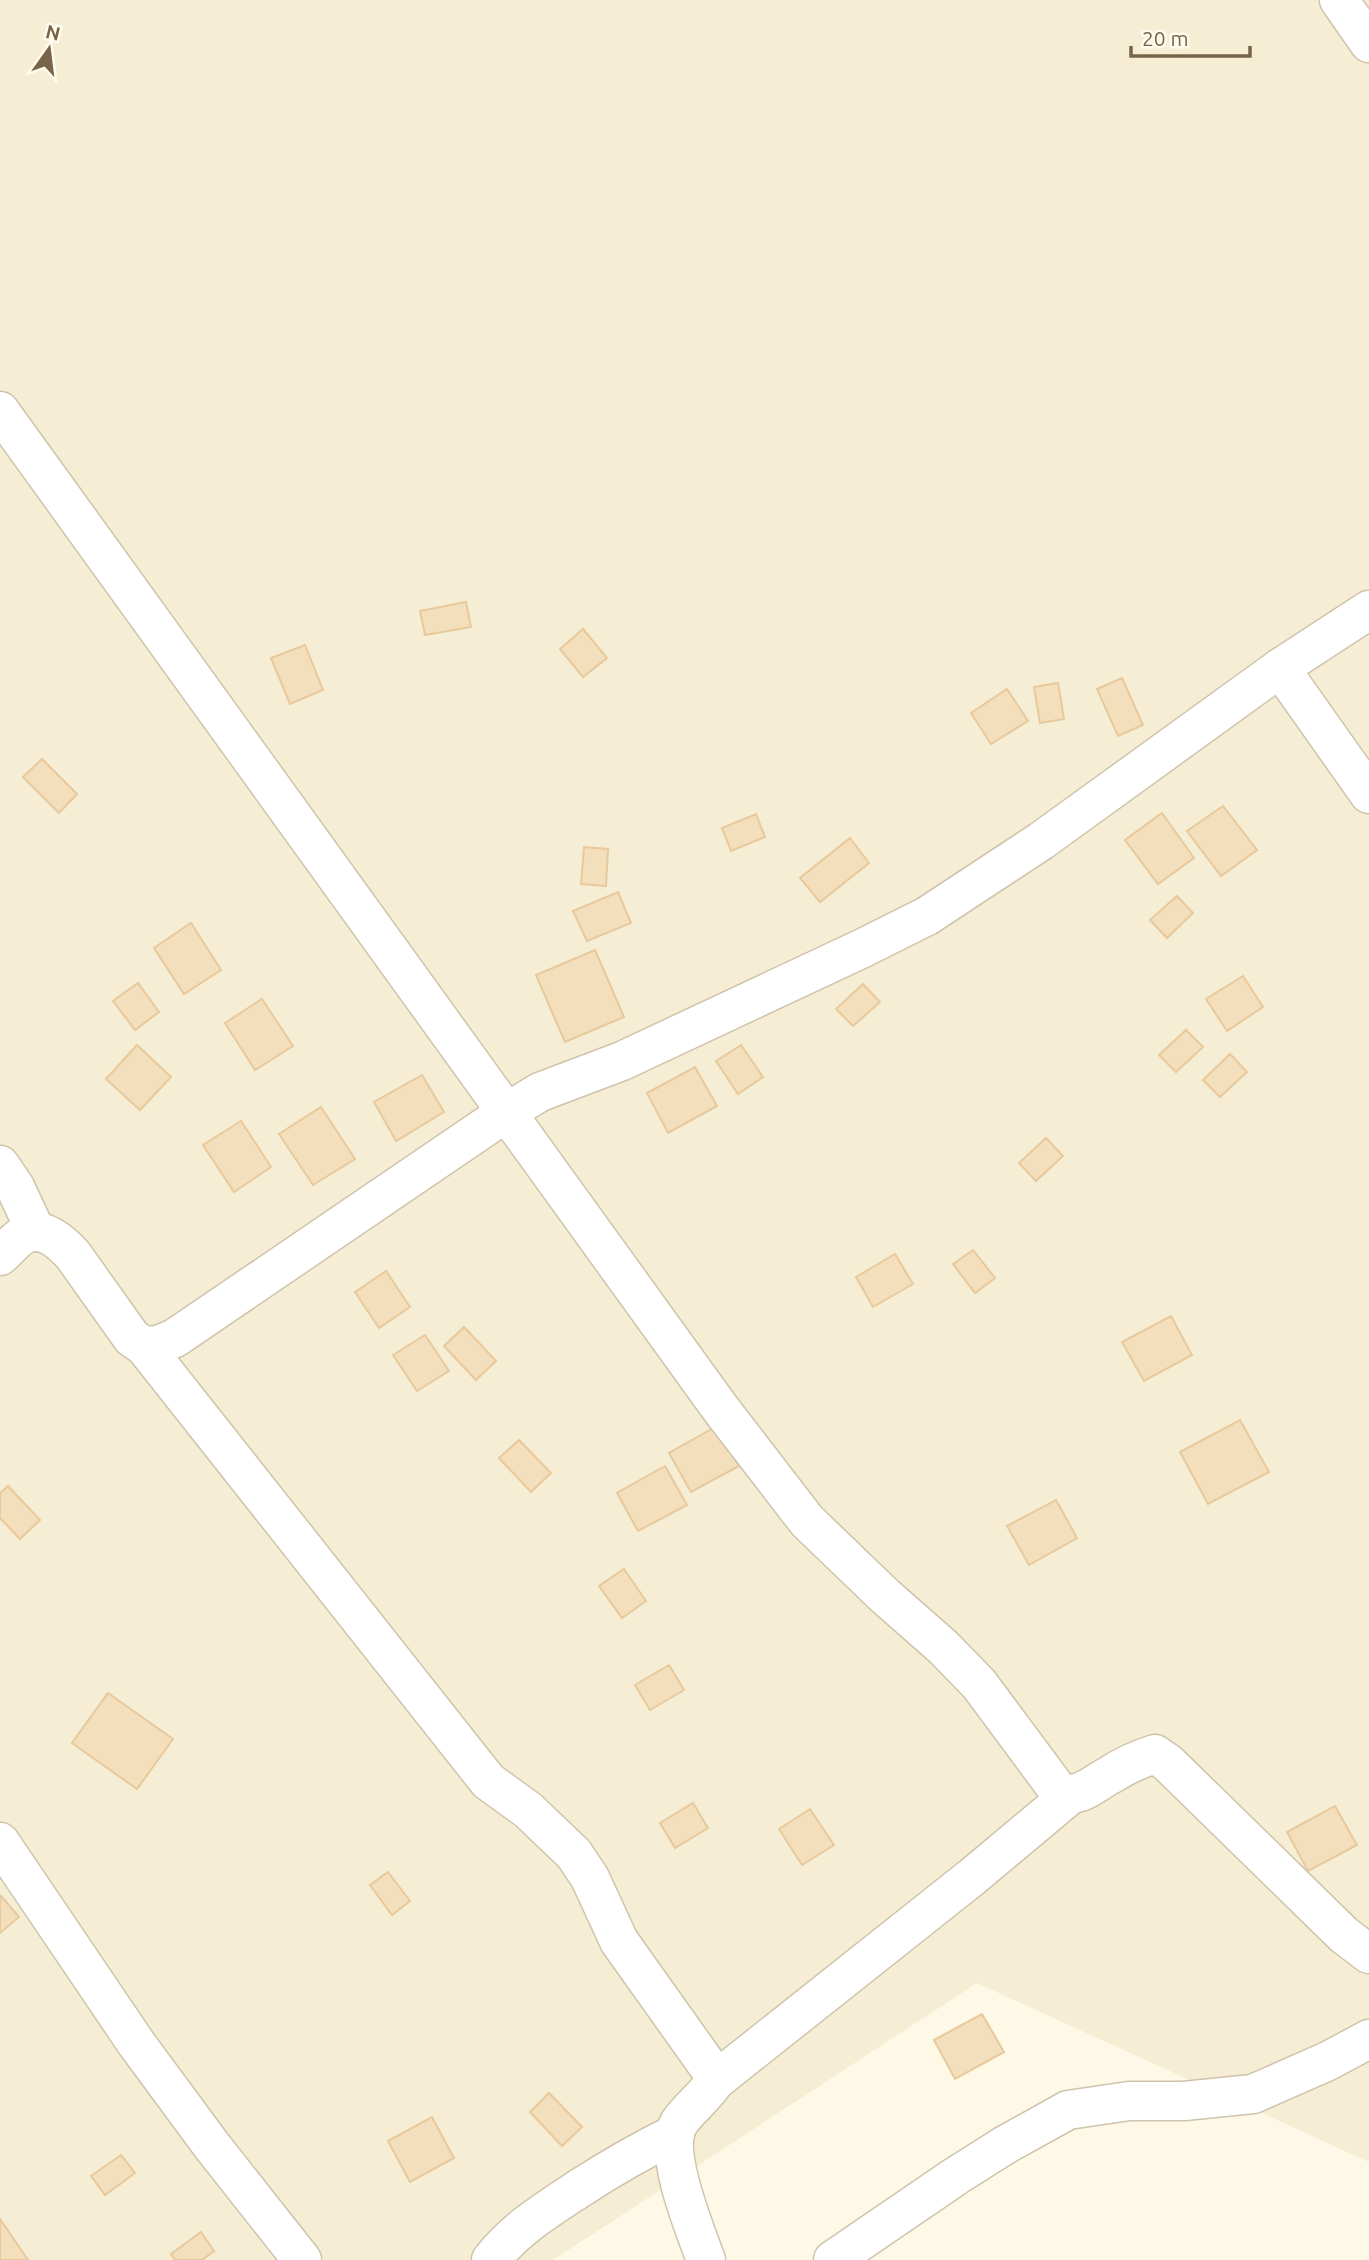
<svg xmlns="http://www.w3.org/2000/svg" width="1369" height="2260" viewBox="0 0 1369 2260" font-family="Ubuntu,sans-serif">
  <rect width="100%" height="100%" fill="#fdf9e6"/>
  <!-- residential -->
  <path fill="#f5edd4" d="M0,0H1369V2162L977,1983L553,2260H0Z"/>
  <!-- building -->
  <g fill="#f4dfbc" stroke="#e8c99c" stroke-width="2">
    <path d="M466,602L471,627L425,635L420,611Z"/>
    <path d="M583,629L607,658L583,677L560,649Z"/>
    <path d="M305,645L323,690L290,704L271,658Z"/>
    <path d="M1122,678L1143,725L1118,736L1097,689Z"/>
    <path d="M1058,683L1064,719L1040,723L1034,687Z"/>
    <path d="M1007,689L1028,721L991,744L971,713Z"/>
    <path d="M42,759L77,794L59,813L23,777Z"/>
    <path d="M1223,806L1257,850L1221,876L1187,831Z"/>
    <path d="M1162,813L1194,858L1158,884L1125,840Z"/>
    <path d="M756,814L765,837L731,851L722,828Z"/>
    <path d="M850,838L869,863L820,902L800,878Z"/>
    <path d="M584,847L608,849L606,886L581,884Z"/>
    <path d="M618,892L631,923L587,941L573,911Z"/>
    <path d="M1177,896L1193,913L1167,938L1150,920Z"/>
    <path d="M191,923L221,970L184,994L154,948Z"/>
    <path d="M595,950L624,1017L565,1042L536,975Z"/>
    <path d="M1243,976L1263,1007L1227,1031L1206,999Z"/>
    <path d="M138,983L159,1012L135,1030L113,1001Z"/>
    <path d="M863,984L880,1002L853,1026L836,1009Z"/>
    <path d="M262,999L293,1046L255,1070L225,1023Z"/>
    <path d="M1186,1030L1203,1047L1176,1072L1159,1055Z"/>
    <path d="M137,1045L171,1077L140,1110L106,1079Z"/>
    <path d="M741,1045L763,1077L738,1094L716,1061Z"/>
    <path d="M1230,1054L1247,1072L1220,1097L1203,1080Z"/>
    <path d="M695,1067L717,1106L668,1133L647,1093Z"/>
    <path d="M422,1075L444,1112L396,1141L374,1102Z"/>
    <path d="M321,1107L355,1159L313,1185L279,1134Z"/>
    <path d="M241,1121L271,1167L234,1192L203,1145Z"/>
    <path d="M1046,1138L1063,1156L1036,1181L1019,1163Z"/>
    <path d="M973,1250L995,1278L975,1293L953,1264Z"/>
    <path d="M895,1254L913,1284L873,1307L856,1277Z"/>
    <path d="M386,1271L410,1307L379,1328L355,1292Z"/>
    <path d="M1171,1316L1192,1355L1144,1381L1122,1342Z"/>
    <path d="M464,1327L496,1361L476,1380L444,1346Z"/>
    <path d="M425,1335L449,1371L417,1391L393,1355Z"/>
    <path d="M1240,1420L1269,1472L1208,1504L1180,1452Z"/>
    <path d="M717,1426L739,1466L691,1492L669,1453Z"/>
    <path d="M519,1440L551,1473L531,1492L499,1458Z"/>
    <path d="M665,1466L687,1505L638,1531L617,1493Z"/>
    <path d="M8,1486L40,1520L20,1539L0,1518V1493Z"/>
    <path d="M1056,1500L1077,1538L1029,1565L1007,1526Z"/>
    <path d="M624,1569L646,1601L622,1618L599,1586Z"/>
    <path d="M669,1665L684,1690L650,1710L635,1685Z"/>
    <path d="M108,1693L173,1739L137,1789L72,1743Z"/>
    <path d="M693,1803L708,1828L675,1848L660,1823Z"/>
    <path d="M1335,1806L1357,1845L1308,1871L1287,1832Z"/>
    <path d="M810,1809L834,1845L802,1865L779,1829Z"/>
    <path d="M388,1872L410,1901L392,1915L370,1885Z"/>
    <path d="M1,1896L19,1917L0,1933V1897Z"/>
    <path d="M982,2014L1004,2052L955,2079L934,2040Z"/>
    <path d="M549,2093L582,2127L562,2146L530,2112Z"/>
    <path d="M432,2117L454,2158L410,2182L388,2141Z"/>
    <path d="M121,2155L135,2173L105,2195L91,2176Z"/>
    <path d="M0,2219L28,2260H0Z"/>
    <path d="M201,2232L214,2251L202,2260H175L171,2254Z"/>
  </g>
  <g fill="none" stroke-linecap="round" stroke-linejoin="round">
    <defs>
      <g id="minor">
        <path d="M1339,0L1369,43"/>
        <path d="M0,411L720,1408L807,1521L885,1596L943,1647L979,1684L1060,1793C1081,1798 1093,1784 1110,1775C1124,1766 1139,1759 1155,1754L1168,1763L1344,1935L1369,1954"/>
        <path d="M1280,668L1369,794"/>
        <path d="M0,1165L15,1187L36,1232"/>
        <path d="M0,1256C7,1250 17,1238 25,1234C44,1226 62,1243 73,1255L132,1338L144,1346L158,1345L175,1338L507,1112L540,1092L622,1061L863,948L927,916L1041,841L1280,668L1369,610"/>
        <path d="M144,1346L488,1781L528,1810L574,1854L590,1878L619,1941L710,2069L715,2081C705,2097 689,2108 679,2123C662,2151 695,2230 706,2260"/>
        <path d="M0,1842L136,2043L212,2146L302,2260"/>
        <path d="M715,2081L972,1877L1070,1795"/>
        <path d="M491,2260C515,2229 548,2209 580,2188C611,2168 642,2150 675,2134"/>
        <path d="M833,2260L956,2176L1005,2145L1068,2110L1129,2101H1184L1253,2094L1328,2061L1369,2039"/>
      </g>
    </defs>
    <!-- minor casing -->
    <use href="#minor" stroke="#d0c3ab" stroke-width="41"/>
    <!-- minor -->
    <use href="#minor" stroke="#fff" stroke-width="38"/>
  </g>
  <!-- north arrow -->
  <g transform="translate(49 49) rotate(14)" stroke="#fffced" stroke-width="5" paint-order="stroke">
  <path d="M0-5L12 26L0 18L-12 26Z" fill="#786449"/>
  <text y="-10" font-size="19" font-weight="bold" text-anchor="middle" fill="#786449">N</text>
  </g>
  <!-- scale -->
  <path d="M1131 46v10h119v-10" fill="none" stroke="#786449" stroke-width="3.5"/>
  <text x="1142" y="46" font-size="21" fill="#786449" stroke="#fffced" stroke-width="5" paint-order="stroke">20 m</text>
</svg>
